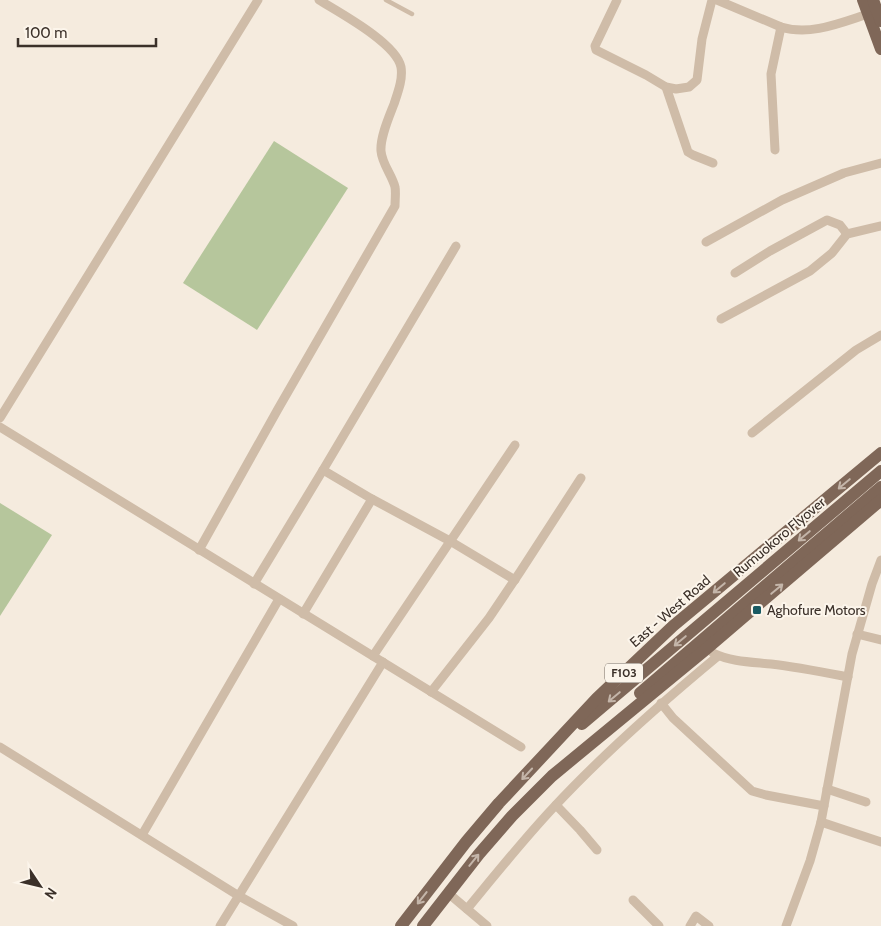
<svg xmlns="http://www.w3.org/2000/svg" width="881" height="926" viewBox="0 0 881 926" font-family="Cabin,sans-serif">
  <rect width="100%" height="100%" fill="#f5ebde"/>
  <!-- garden -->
  <g fill="#b6c69c">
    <path d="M274,141L348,188L257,330L183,283Z"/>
    <path d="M0,503L52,535L0,616Z"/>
  </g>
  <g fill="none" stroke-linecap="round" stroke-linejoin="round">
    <!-- service -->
    <path stroke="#cfbca8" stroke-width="4.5" d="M386,0L412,14"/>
    <!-- minor -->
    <g stroke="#cfbca8" stroke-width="9">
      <path d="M617,0L595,46L596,50L646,75L666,87L676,89L689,87L697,80L702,39L712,0"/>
      <path d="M717,0L781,27C810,36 840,23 868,14"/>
      <path d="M666,87L688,152L693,155L713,163"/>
      <path d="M775,150L771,74L781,27"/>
      <path d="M706,242L782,200L844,173L881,163"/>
      <path d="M735,273L770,251L827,220L840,225L847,234"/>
      <path d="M721,319L810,271L832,253L847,234L881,226"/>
      <path d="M0,418L258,0"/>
      <path d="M0,427L521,747"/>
      <path d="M752,433L856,350L881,335"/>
      <path d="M372,499L450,541L515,580"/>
      <path d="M199,550L278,409L395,206C395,200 396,192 395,187C392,175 382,164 381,151C380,137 389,117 394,104C398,92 403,79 401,67C396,43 340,13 319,0"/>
      <path d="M254,584L323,470L456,246"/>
      <path d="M303,614L372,499L323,470"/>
      <path d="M857,634L881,640"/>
      <path d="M713,653C731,662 751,662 771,664C797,667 822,672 848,677"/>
      <path d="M373,656L515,445"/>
      <path d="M431,692L489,618L520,572L581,478"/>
      <path d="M661,703L673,718L752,791L766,795L824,806"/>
      <path d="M0,747L239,896L293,926"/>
      <path d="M827,789L866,802"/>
      <path d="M556,805L580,830L597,850"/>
      <path d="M821,822L881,842"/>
      <path d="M142,835L279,599"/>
      <path d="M448,893L487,926"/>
      <path d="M633,900L659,926"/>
      <path d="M467,909C495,875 523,840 553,808C604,753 660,704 718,656"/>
      <path d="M220,926L383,662"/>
      <path d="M690,926L696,916L709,926"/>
      <path d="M786,926L810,861L821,822L852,654L872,584L881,560"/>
    </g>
    <!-- primary -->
    <g stroke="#7f6758" stroke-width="12">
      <path d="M863,0L881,49"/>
      <path d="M873,0L881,21"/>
      <path d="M640,693L881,487"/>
      <path d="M582,724L881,471"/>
      <path d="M401,926L466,842L499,803L597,698L673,626L881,453"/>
      <path d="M423,926L479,854L512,816L552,776L705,650L881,500"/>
    </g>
  </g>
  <!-- one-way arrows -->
  <defs><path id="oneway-shaft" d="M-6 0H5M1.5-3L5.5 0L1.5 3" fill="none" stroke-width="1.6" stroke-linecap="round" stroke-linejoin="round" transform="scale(1.25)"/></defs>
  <g stroke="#c4b5a9">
    <use href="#oneway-shaft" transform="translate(844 484) rotate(140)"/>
    <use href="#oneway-shaft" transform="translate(804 536) rotate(140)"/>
    <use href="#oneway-shaft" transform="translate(719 588) rotate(140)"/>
    <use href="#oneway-shaft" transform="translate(777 589) rotate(-40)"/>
    <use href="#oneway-shaft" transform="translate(680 641) rotate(140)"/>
    <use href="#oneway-shaft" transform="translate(614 697) rotate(140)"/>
    <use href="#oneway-shaft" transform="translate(527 774) rotate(133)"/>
    <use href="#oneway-shaft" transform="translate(474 860) rotate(-51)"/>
    <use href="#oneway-shaft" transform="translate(422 898) rotate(128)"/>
  </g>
  <!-- markers -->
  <rect fill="#195a62" stroke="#fcf5eb" stroke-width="2" x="752" y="605" width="10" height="10" rx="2.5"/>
  <g text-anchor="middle" stroke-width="4" stroke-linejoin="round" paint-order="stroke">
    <!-- shield labels -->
    <rect fill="#fcf5eb" stroke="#756b63" stroke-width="1" x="605" y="663.5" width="38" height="19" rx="4"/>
    <g font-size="12" font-weight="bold" fill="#3b3029">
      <text x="624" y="677">F103</text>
    </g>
    <!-- street labels -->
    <g font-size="14" fill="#3b3029" stroke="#fcf5eb">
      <text transform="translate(779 537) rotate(-40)" y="5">Rumuokoro Flyover</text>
      <text transform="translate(670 611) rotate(-41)" y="5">East - West Road</text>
    </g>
    <!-- poi labels -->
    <g font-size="14" fill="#3b3029" stroke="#fcf5eb" text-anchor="start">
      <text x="767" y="615">Aghofure Motors</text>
    </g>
  </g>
  <!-- north arrow -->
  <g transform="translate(40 886) rotate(125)" stroke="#fcf5eb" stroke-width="4" paint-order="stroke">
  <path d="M0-4L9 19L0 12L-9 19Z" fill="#3b3029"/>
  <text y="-8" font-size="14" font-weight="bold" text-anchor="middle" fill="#3b3029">N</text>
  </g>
  <!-- scale -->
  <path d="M18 38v8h138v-8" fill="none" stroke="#3b3029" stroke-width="2.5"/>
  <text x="25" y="38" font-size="15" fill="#3b3029" stroke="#fcf5eb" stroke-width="4" paint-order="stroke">100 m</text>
</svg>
